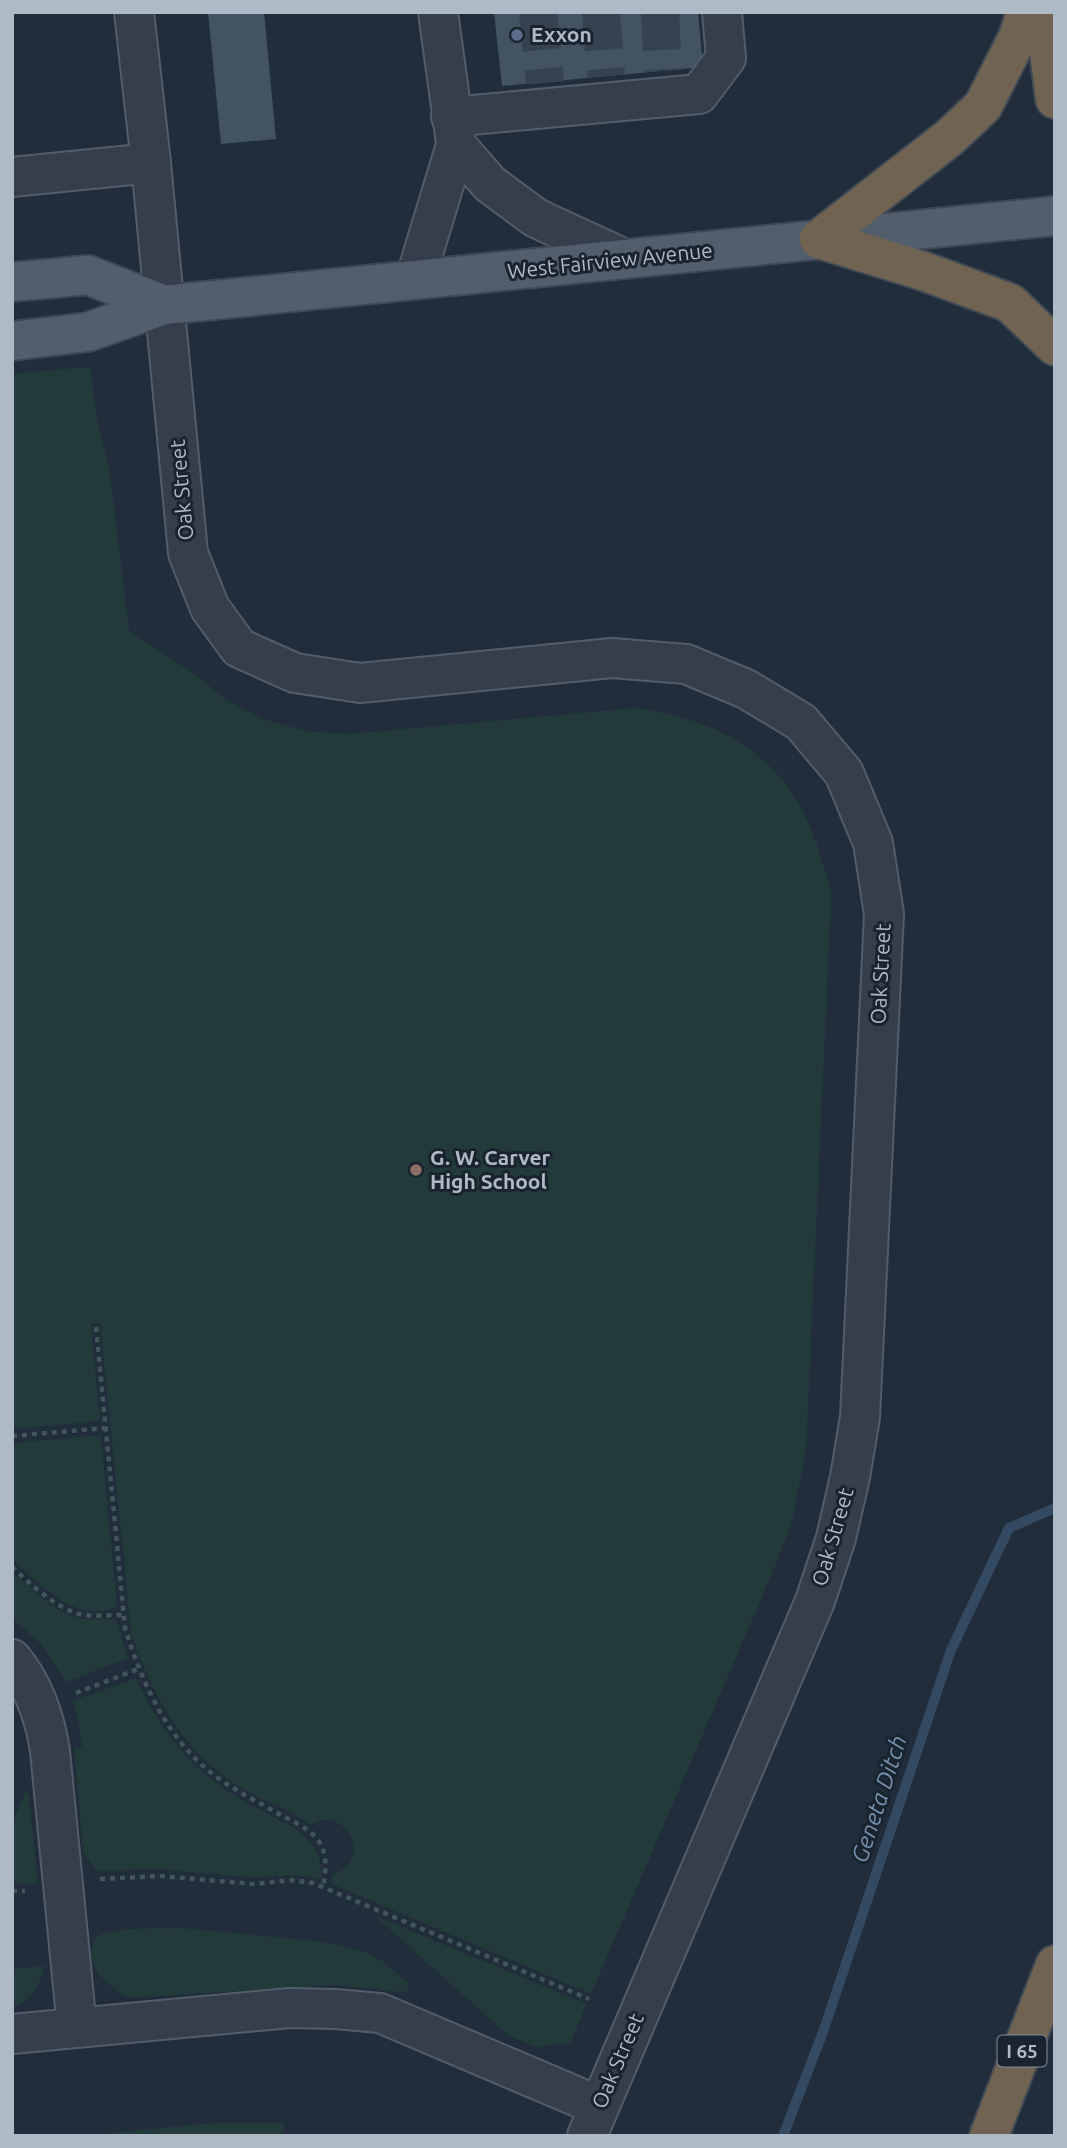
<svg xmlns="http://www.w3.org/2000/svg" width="1067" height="2148" viewBox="0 0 1067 2148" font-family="Ubuntu,sans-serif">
  <rect width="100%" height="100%" fill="#212d3a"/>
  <!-- green -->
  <g fill="#233a3b">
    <path d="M85,367L90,369L98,422L109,467L129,631L192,672L229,702L263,719L306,731L348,734L637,708C731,722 794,763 821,857C824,867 828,878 830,888C833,907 829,929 829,948L806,1452L791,1525L771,1576L591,1994L332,1884V1875C377,1860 344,1802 310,1825C290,1809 265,1802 243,1789C184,1754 152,1696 131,1633L100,1322L91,1323L100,1421L12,1429V374Z"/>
    <path d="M101,1435L117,1606C77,1626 40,1584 12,1559V1443Z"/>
    <path d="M12,1572C32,1588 54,1612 79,1618C92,1621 106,1616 117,1621L128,1658L66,1682L41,1644L12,1618Z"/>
    <path d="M136,1678C151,1712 173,1745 200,1770C216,1784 235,1797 254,1807C287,1824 323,1835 322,1879L291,1875L256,1878L158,1869L96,1871L83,1852L74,1748L82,1747L78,1719L73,1701Z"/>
    <path d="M28,1788L38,1883L20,1884L12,1881V1823Z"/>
    <path d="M375,1916L587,2004L570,2043L535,2047L508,2035Z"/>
    <path d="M182,1928L324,1942L366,1952L382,1961L408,1983L409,1991L400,1992L335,1985L130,1998C109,1988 78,1962 97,1936C124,1926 154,1929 182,1928Z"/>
    <path d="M45,1966C40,1985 31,2000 12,2008V1969Z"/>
    <path d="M213,2123H284L285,2136H79Z"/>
  </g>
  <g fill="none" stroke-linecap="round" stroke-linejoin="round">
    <!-- stream -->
    <path stroke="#344a62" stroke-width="10" d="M783,2136L823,2032L951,1650L1009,1528L1055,1508"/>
  </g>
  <!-- building -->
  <g fill="#445362">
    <path d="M208,12H264L276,139L221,144Z"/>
    <path d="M494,12H698L703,67L502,86Z"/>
  </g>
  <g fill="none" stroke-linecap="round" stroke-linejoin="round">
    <!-- minor-tunnel -->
    <g stroke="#36424f" stroke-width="38" stroke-dasharray="38 19" stroke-linecap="butt">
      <path d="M538,12L545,83"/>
      <path d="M601,12L606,76"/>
      <path d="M660,12L663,71"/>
    </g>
    <defs>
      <g id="minor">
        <path d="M134,12L151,163"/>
        <path d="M438,12L456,143"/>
        <path d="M451,117L699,94L726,58L722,12"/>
        <path d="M12,177L151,163L188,553L210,608L239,648L295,673L360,683L612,658L686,664L746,689L801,722L844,773L873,843L884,914L860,1417L850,1477L836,1538L815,1601L587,2136"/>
        <path d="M415,280L456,145L490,184L536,218L625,259"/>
        <path d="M12,1659C34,1686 45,1717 50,1751L77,2028"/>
        <path d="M12,2034L290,2008L335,2009L380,2013L599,2106"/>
      </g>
      <g id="major">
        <path d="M12,282L88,275L164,305"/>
        <path d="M12,341L88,332L164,305L1055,216"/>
      </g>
      <g id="highway">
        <path d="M1044,12L1055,99"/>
        <path d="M819,239L949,138L983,106L1018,37L1026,12"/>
        <path d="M819,239L923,271L1010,303L1055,346"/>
        <path d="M989,2136L1055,1965"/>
      </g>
    </defs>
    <!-- minor casing -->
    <use href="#minor" stroke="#525d68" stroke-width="42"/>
    <!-- major casing -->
    <use href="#major" stroke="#3e4854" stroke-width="42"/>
    <!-- highway casing -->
    <use href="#highway" stroke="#3f4a55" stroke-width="42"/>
    <!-- path -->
    <g stroke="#405759" stroke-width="4.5" stroke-dasharray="5 5" stroke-linecap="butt">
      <path d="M96,1327L125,1628C141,1679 162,1728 202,1765C225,1786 253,1799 279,1814C292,1821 309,1828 318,1840C328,1854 326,1871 323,1887"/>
      <path d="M12,1436L105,1428"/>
      <path d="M12,1567C30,1584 55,1607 79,1614C92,1617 110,1615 123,1615"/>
      <path d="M76,1693L138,1669"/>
      <path d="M100,1879L160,1876L254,1884L292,1880L313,1883L589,1999"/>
      <path d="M12,1891H25"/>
    </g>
    <!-- minor -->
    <use href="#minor" stroke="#343f4b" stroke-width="38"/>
    <!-- major -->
    <use href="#major" stroke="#525e6b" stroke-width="38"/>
    <!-- highway -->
    <use href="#highway" stroke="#716351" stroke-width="38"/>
  </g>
  <!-- markers -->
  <circle fill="#5c6f8a" stroke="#1a242f" stroke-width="2.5" cx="517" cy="35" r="7"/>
  <circle fill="#8d6e63" stroke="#1a242f" stroke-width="2.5" cx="416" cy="1170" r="7"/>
  <g text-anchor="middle" stroke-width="6" stroke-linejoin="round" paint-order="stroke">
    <!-- shield labels -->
    <rect fill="#1a242f" stroke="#828d99" stroke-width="2" x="997.5" y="2035.5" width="49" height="31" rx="5"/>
    <g font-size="19" font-weight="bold" fill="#afbac7">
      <text x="1022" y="2058">I 65</text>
    </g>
    <!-- poi labels -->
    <g font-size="21" font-weight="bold" fill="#afbac7" stroke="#1a242f" text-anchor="start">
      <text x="531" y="42">Exxon</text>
      <text x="430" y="1165">G. W. Carver<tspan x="430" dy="24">High School</tspan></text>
    </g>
    <!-- street labels -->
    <g font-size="21" fill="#afbac7" stroke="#1a242f">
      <text transform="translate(610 261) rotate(-6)" y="7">West Fairview Avenue</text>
      <text transform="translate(182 490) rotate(-95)" y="7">Oak Street</text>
      <text transform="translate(881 974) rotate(-87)" y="7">Oak Street</text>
      <text transform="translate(833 1537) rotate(-74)" y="7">Oak Street</text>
      <text transform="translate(618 2061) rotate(-67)" y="7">Oak Street</text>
    </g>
    <!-- water labels -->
    <g font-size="23" font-style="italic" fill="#7692b0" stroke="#1a242f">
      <text transform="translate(879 1799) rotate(-72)" y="8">Geneta Ditch</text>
    </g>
  </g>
  <!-- border -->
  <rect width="1067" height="2148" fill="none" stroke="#afbac7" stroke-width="28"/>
</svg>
